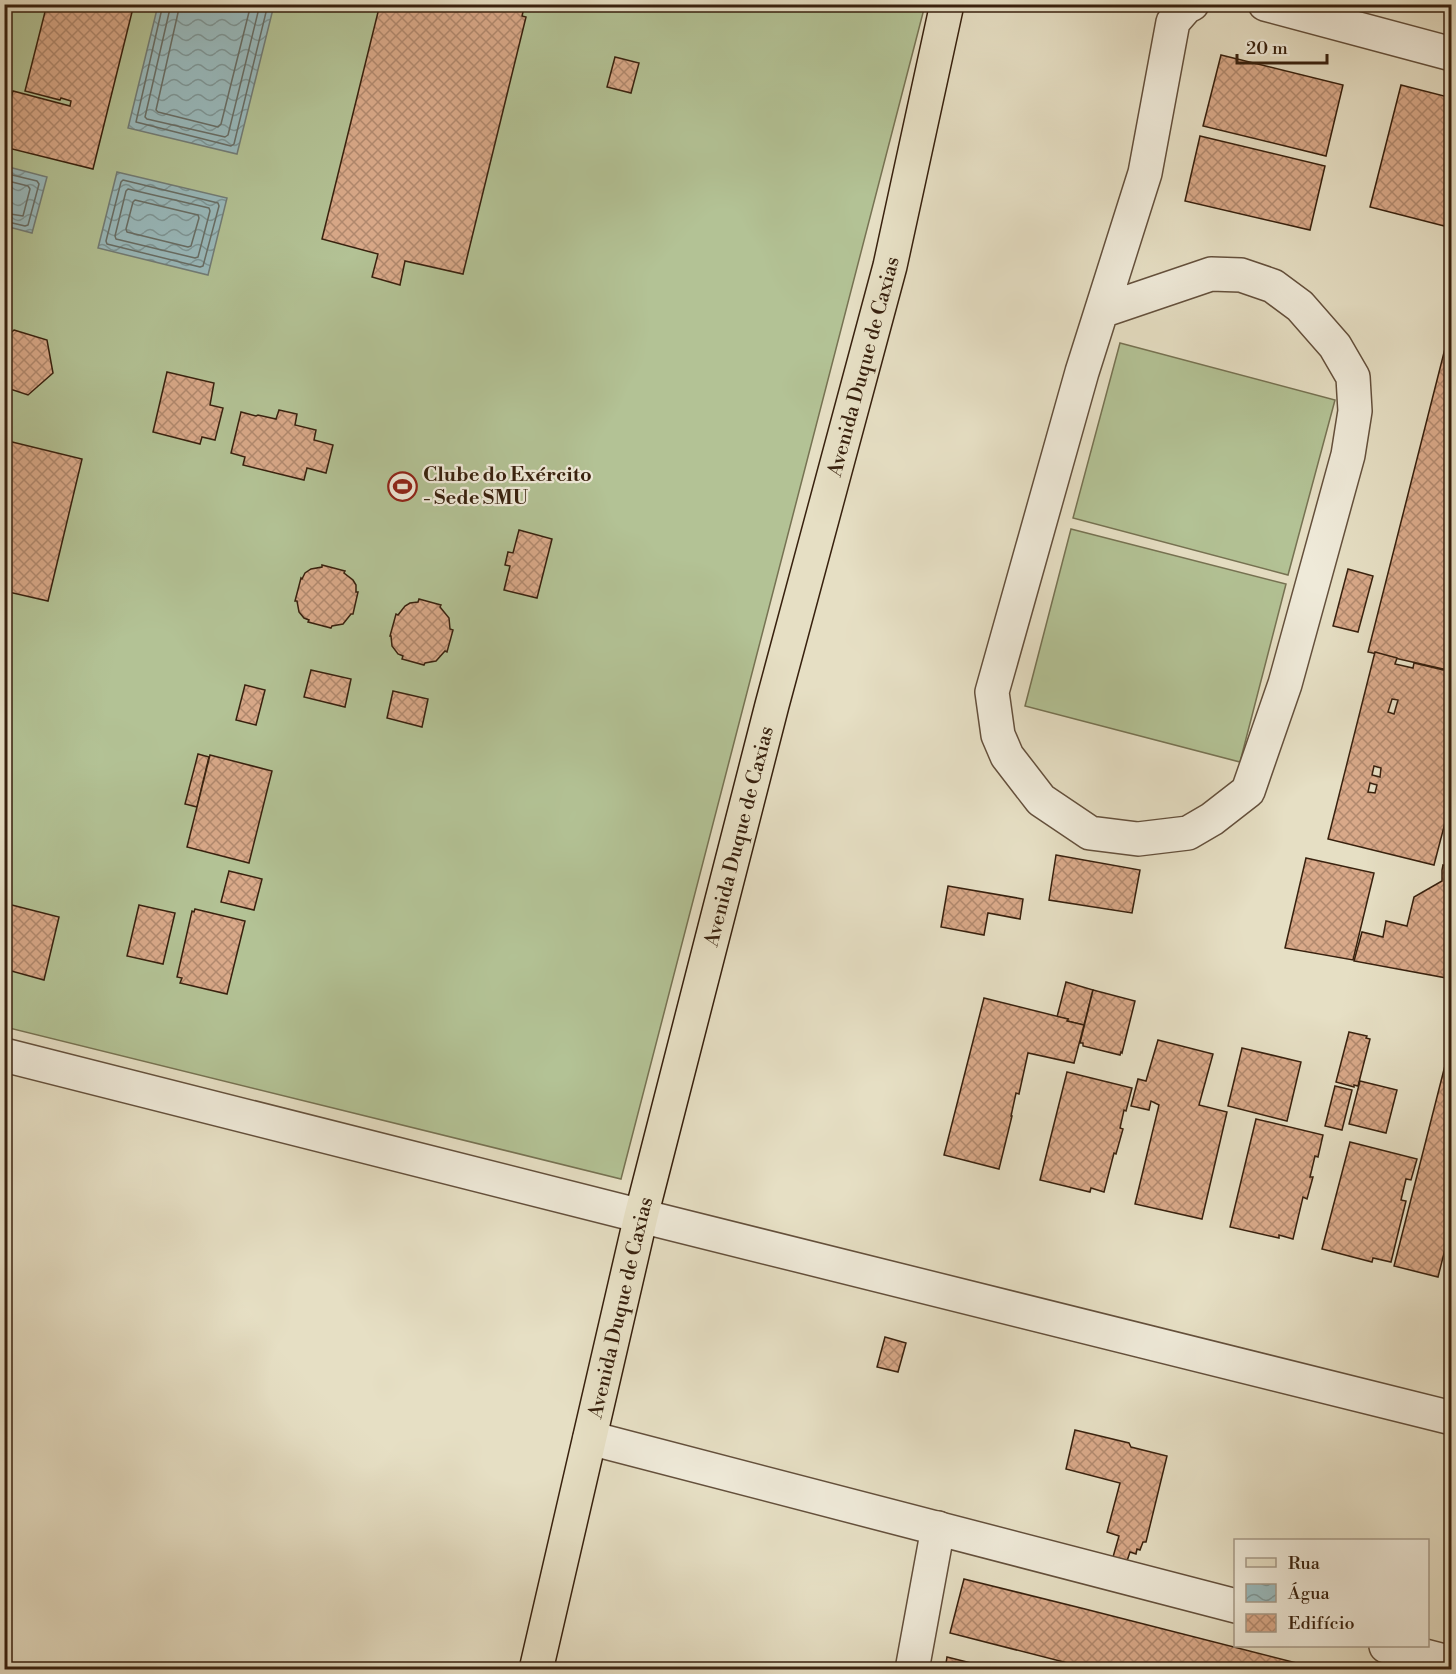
<svg xmlns="http://www.w3.org/2000/svg" width="1456" height="1674" viewBox="0 0 1456 1674" font-family="'Libre Bodoni',serif">
  <defs>
    <pattern id="water-waves" width="16" height="10" patternUnits="userSpaceOnUse" patternTransform="scale(1.5)"><rect width="16" height="10" fill="#99babd"/><path d="M0 5q4-4 8 0t8 0" fill="none" stroke="#7e9798"/></pattern>
    <pattern id="building-cross-hatch" width="8" height="8" patternUnits="userSpaceOnUse" patternTransform="scale(1.5)"><rect width="8" height="8" fill="#d9a989"/><path d="M0 0l8 8M0 8l8-8" fill="none" stroke="#b1896e"/></pattern>
  </defs>
  <rect width="100%" height="100%" fill="#e6dfc4"/>
  <filter id="stains"><feTurbulence type="fractalNoise" baseFrequency=".00333" numOctaves="4"/><feColorMatrix values="0 0 0 0 .2 0 0 0 0 .09 0 0 0 0 .02 0 0 0 .5 -.17"/></filter>
  <radialGradient id="worn" r=".72"><stop offset=".6" stop-color="#630" stop-opacity="0"/><stop offset="1" stop-color="#630" stop-opacity=".3"/></radialGradient>
  <!-- pitch -->
  <g fill="#b3c295" stroke="#767252" stroke-width="1.5">
    <path d="M5,5H925L621,1179L5,1027Z"/>
    <path d="M1120,343L1335,400L1288,575L1073,518Z"/>
    <path d="M1071,529L1286,584L1240,762L1025,706Z"/>
  </g>
  <!-- water -->
  <g fill="url(#water-waves)" stroke="#727d77" stroke-width="1.5">
    <path d="M158,5H274L237,154L128,128Z"/>
    <path d="M5,166L47,177L32,233L5,226Z"/>
    <path d="M117,172L227,198L208,275L98,248Z"/>
  </g>
  <g fill="none" stroke-linecap="round" stroke-linejoin="round">
    <!-- shore -->
    <g stroke="#686e66" stroke-width="1.5">
      <path d="M163,4L136,122L231,146L234,144L268,4"/>
      <path d="M171,4L145,117L147,119L225,137L228,135L260,4"/>
      <path d="M180,4L156,110L158,112L218,127L221,124L251,4"/>
      <path d="M4,173L37,181L39,184L28,225L25,226L4,221"/>
      <path d="M4,180L28,186L30,189L23,216L4,213"/>
      <path d="M123,180L218,203L219,206L203,266L200,267L107,244L106,241L121,182Z"/>
      <path d="M128,189L209,208L210,211L198,257L195,258L116,239L115,236L126,191Z"/>
      <path d="M135,200L198,215L199,218L191,246L188,247L127,232L126,229L133,202Z"/>
    </g>
  </g>
  <!-- building -->
  <g fill="url(#building-cross-hatch)" stroke="#38210e" stroke-width="1.5" fill-rule="evenodd">
    <path d="M47,4H134L93,169L4,147V122L13,91L70,106L71,101L61,98L60,100L25,91Z"/>
    <path d="M380,4H525L522,16L526,17L463,274L405,261L400,285L372,277L378,254L322,239Z"/>
    <path d="M1221,55L1343,85L1326,156L1203,126Z"/>
    <path d="M615,57L639,63L631,93L607,87Z"/>
    <path d="M1401,85L1452,98V228L1370,207Z"/>
    <path d="M1200,136L1325,166L1310,230L1185,201Z"/>
    <path d="M1452,321V671L1368,652Z"/>
    <path d="M14,330L47,340L53,373L28,395L4,387V339Z"/>
    <path d="M167,372L214,383L210,405L223,408L215,440L202,437L200,444L153,432Z"/>
    <path d="M279,410L297,414L295,425L316,430L314,440L333,445L326,473L307,468L304,480L243,465L245,457L231,453L241,412L256,416L258,415L276,419Z"/>
    <path d="M4,440L82,459L48,601L4,591Z"/>
    <path d="M519,530L552,539L537,598L504,590L510,566L505,565L508,552L513,553Z"/>
    <path d="M322,565L345,571L344,573L353,580L356,585V592H358L353,614H351L343,624L332,626L331,628L308,622L309,620L304,618L299,612L297,601H295L301,578L302,579L305,573L311,569L322,567Z"/>
    <path d="M1348,569L1373,576L1358,632L1333,626Z"/>
    <path d="M419,599L441,605L440,607L449,618L450,629L453,630L447,652L445,651L436,661L425,663L424,665L402,659L403,656L398,654L392,646L391,636H390L396,614L398,615L405,606L410,603L418,602Z"/>
    <path d="M1375,652L1397,658L1395,664L1413,668L1414,663L1452,672V796L1434,865L1328,839ZM1392,699L1398,700L1394,714L1388,712ZM1374,766L1381,768L1380,777L1372,775ZM1370,783L1377,785L1375,793L1368,792Z"/>
    <path d="M311,670L351,679L345,707L304,697Z"/>
    <path d="M245,685L265,690L256,725L236,720Z"/>
    <path d="M393,691L428,699L422,727L387,718Z"/>
    <path d="M198,754L209,757L197,807L185,804Z"/>
    <path d="M210,755L272,771L249,863L187,847Z"/>
    <path d="M1056,855L1140,870L1132,913L1049,900Z"/>
    <path d="M1306,858L1374,873L1353,960L1285,948Z"/>
    <path d="M1443,865L1452,867V979L1354,961L1362,932L1383,937L1386,921L1407,926L1414,897L1442,881V870Z"/>
    <path d="M229,871L262,879L254,910L221,902Z"/>
    <path d="M948,886L1023,899L1020,919L988,913L984,935L941,927Z"/>
    <path d="M4,903L59,917L44,980L4,969Z"/>
    <path d="M139,905L175,913L163,964L127,956Z"/>
    <path d="M195,909L245,921L227,994L180,983L182,978L177,977L192,911L194,912Z"/>
    <path d="M1066,982L1093,990L1084,1025L1067,1021L1068,1019L1057,1017Z"/>
    <path d="M1093,990L1135,1001L1122,1053L1121,1052L1120,1055L1083,1046V1043H1080Z"/>
    <path d="M984,998L1068,1019L1067,1021L1084,1025L1074,1063L1028,1053L1019,1094L1016,1093L1011,1116H1012L999,1169L944,1155Z"/>
    <path d="M1349,1032L1367,1036L1366,1038L1370,1039L1358,1086L1354,1085V1087L1336,1082Z"/>
    <path d="M1452,1038V1222L1438,1277L1394,1266Z"/>
    <path d="M1158,1040L1213,1054L1199,1105L1227,1112L1202,1219L1135,1204L1159,1105L1151,1101L1149,1110L1131,1106L1138,1079L1146,1081Z"/>
    <path d="M1242,1048L1301,1062L1287,1121L1228,1106Z"/>
    <path d="M1067,1072L1132,1088L1126,1111L1124,1110L1120,1128L1123,1129L1116,1154L1114,1153L1104,1192L1091,1188L1090,1192L1040,1180Z"/>
    <path d="M1360,1081L1397,1090L1386,1133L1349,1124Z"/>
    <path d="M1335,1086L1352,1090L1342,1130L1325,1126Z"/>
    <path d="M1256,1119L1323,1135L1318,1157L1315,1156L1310,1177H1313L1307,1199L1303,1197L1293,1239L1279,1235V1238L1230,1227Z"/>
    <path d="M1350,1142L1417,1159L1411,1180L1406,1179L1401,1200L1406,1201L1391,1262L1373,1258L1372,1262L1322,1249Z"/>
    <path d="M885,1337L906,1343L898,1372L877,1367Z"/>
    <path d="M1075,1430L1129,1443L1131,1447L1167,1456L1146,1542H1143L1140,1550L1137,1549L1136,1554L1130,1552L1127,1561L1113,1557L1119,1536L1107,1532L1120,1483L1066,1469Z"/>
    <path d="M964,1579L1085,1609L1324,1670H1095L950,1633Z"/>
    <path d="M947,1657L999,1670H945Z"/>
  </g>
  <g fill="none" stroke-linecap="round" stroke-linejoin="round">
    <defs>
      <g id="minor">
        <path d="M1265,4L1452,54"/>
        <path d="M1102,311L1211,274L1241,275L1273,286L1300,306L1335,346L1353,377L1355,411L1348,455L1285,684L1248,791L1212,819L1188,833L1138,839L1090,833L1041,800L1007,756L998,735L992,692L1082,372L1145,173L1173,22L1186,7L1192,4"/>
        <path d="M4,1055L641,1216L1452,1418"/>
        <path d="M590,1438L1236,1606"/>
        <path d="M1386,1646L1452,1663"/>
        <path d="M912,1670L938,1528"/>
      </g>
      <g id="major">
        <path id="s1" d="M536,1670L641,1216L772,705L890,266L947,4"/>
      </g>
    </defs>
    <!-- minor casing -->
    <use href="#minor" stroke="#64503c" stroke-width="36"/>
    <!-- major casing -->
    <use href="#major" stroke="#38210e" stroke-width="36"/>
    <!-- minor -->
    <use href="#minor" stroke="#efead9" stroke-width="33"/>
    <!-- major -->
    <use href="#major" stroke="#e6dfc4" stroke-width="33"/>
  </g>
  <!-- icons -->
  <defs>
    <symbol id="stadium-ring" viewBox="-11 -11 22 22"><circle r="9.5" fill="#efead9" stroke="#8f2418" stroke-width="1.5"/><path d="M0-5a6.5 5 0 1 0 0 10a6.5 5 0 1 0 0-10ZM-3.5-1.8h7v3.6h-7Z" fill="#8f2418"/></symbol>
  </defs>
  <g fill-rule="evenodd">
    <use href="#stadium-ring" x="386" y="470" width="33" height="33"/>
  </g>
  <g text-anchor="middle" stroke-width="4.5" stroke-linejoin="round" paint-order="stroke">
    <!-- street labels -->
    <g font-size="20" fill="#38210e" stroke="#efead9">
      <text dy="7" stroke="none"><textPath href="#s1" startOffset="1344">Avenida Duque de Caxias</textPath></text>
      <text dy="7" stroke="none"><textPath href="#s1" startOffset="858">Avenida Duque de Caxias</textPath></text>
      <text dy="7" stroke="none"><textPath href="#s1" startOffset="372">Avenida Duque de Caxias</textPath></text>
    </g>
    <!-- poi labels -->
    <g font-size="20" font-weight="bold" fill="#38210e" stroke="#efead9" text-anchor="start">
      <text x="423" y="481">Clube do Exército<tspan x="423" dy="23">- Sede SMU</tspan></text>
    </g>
  </g>
  <!-- margin -->
  <rect width="1456" height="1674" fill="none" stroke="#e6dfc4" stroke-width="24"/>
  <rect x="6" y="6" width="1444" height="1662" fill="none" stroke="#38210e" stroke-width="3"/>
  <rect x="12" y="12" width="1432" height="1650" fill="none" stroke="#38210e" stroke-width="1.5"/>
  <!-- legend -->
  <rect x="1234" y="1539" width="195" height="108" fill="#efead9" stroke="#a69a88" stroke-width="1.5"/>
  <rect x="1246" y="1558" width="30" height="9" fill="#e6dfc4" stroke="#a69a88" stroke-width="1.5"/>
  <text x="1288" y="1569" font-size="18" fill="#38210e">Rua</text>
  <rect x="1246" y="1584" width="30" height="18" fill="url(#water-waves)" stroke="#a69a88" stroke-width="1.5"/>
  <text x="1288" y="1599" font-size="18" fill="#38210e">Água</text>
  <rect x="1246" y="1614" width="30" height="18" fill="url(#building-cross-hatch)" stroke="#a69a88" stroke-width="1.5"/>
  <text x="1288" y="1629" font-size="18" fill="#38210e">Edifício</text>
  <!-- scale -->
  <path d="M1237 54v9h90v-9" fill="none" stroke="#38210e" stroke-width="3"/>
  <text x="1246" y="54" font-size="18" fill="#38210e" stroke="#efead9" stroke-width="4.5" paint-order="stroke">20 m</text>
  <rect width="100%" height="100%" filter="url(#stains)"/>
  <rect width="100%" height="100%" fill="url(#worn)"/>
</svg>
